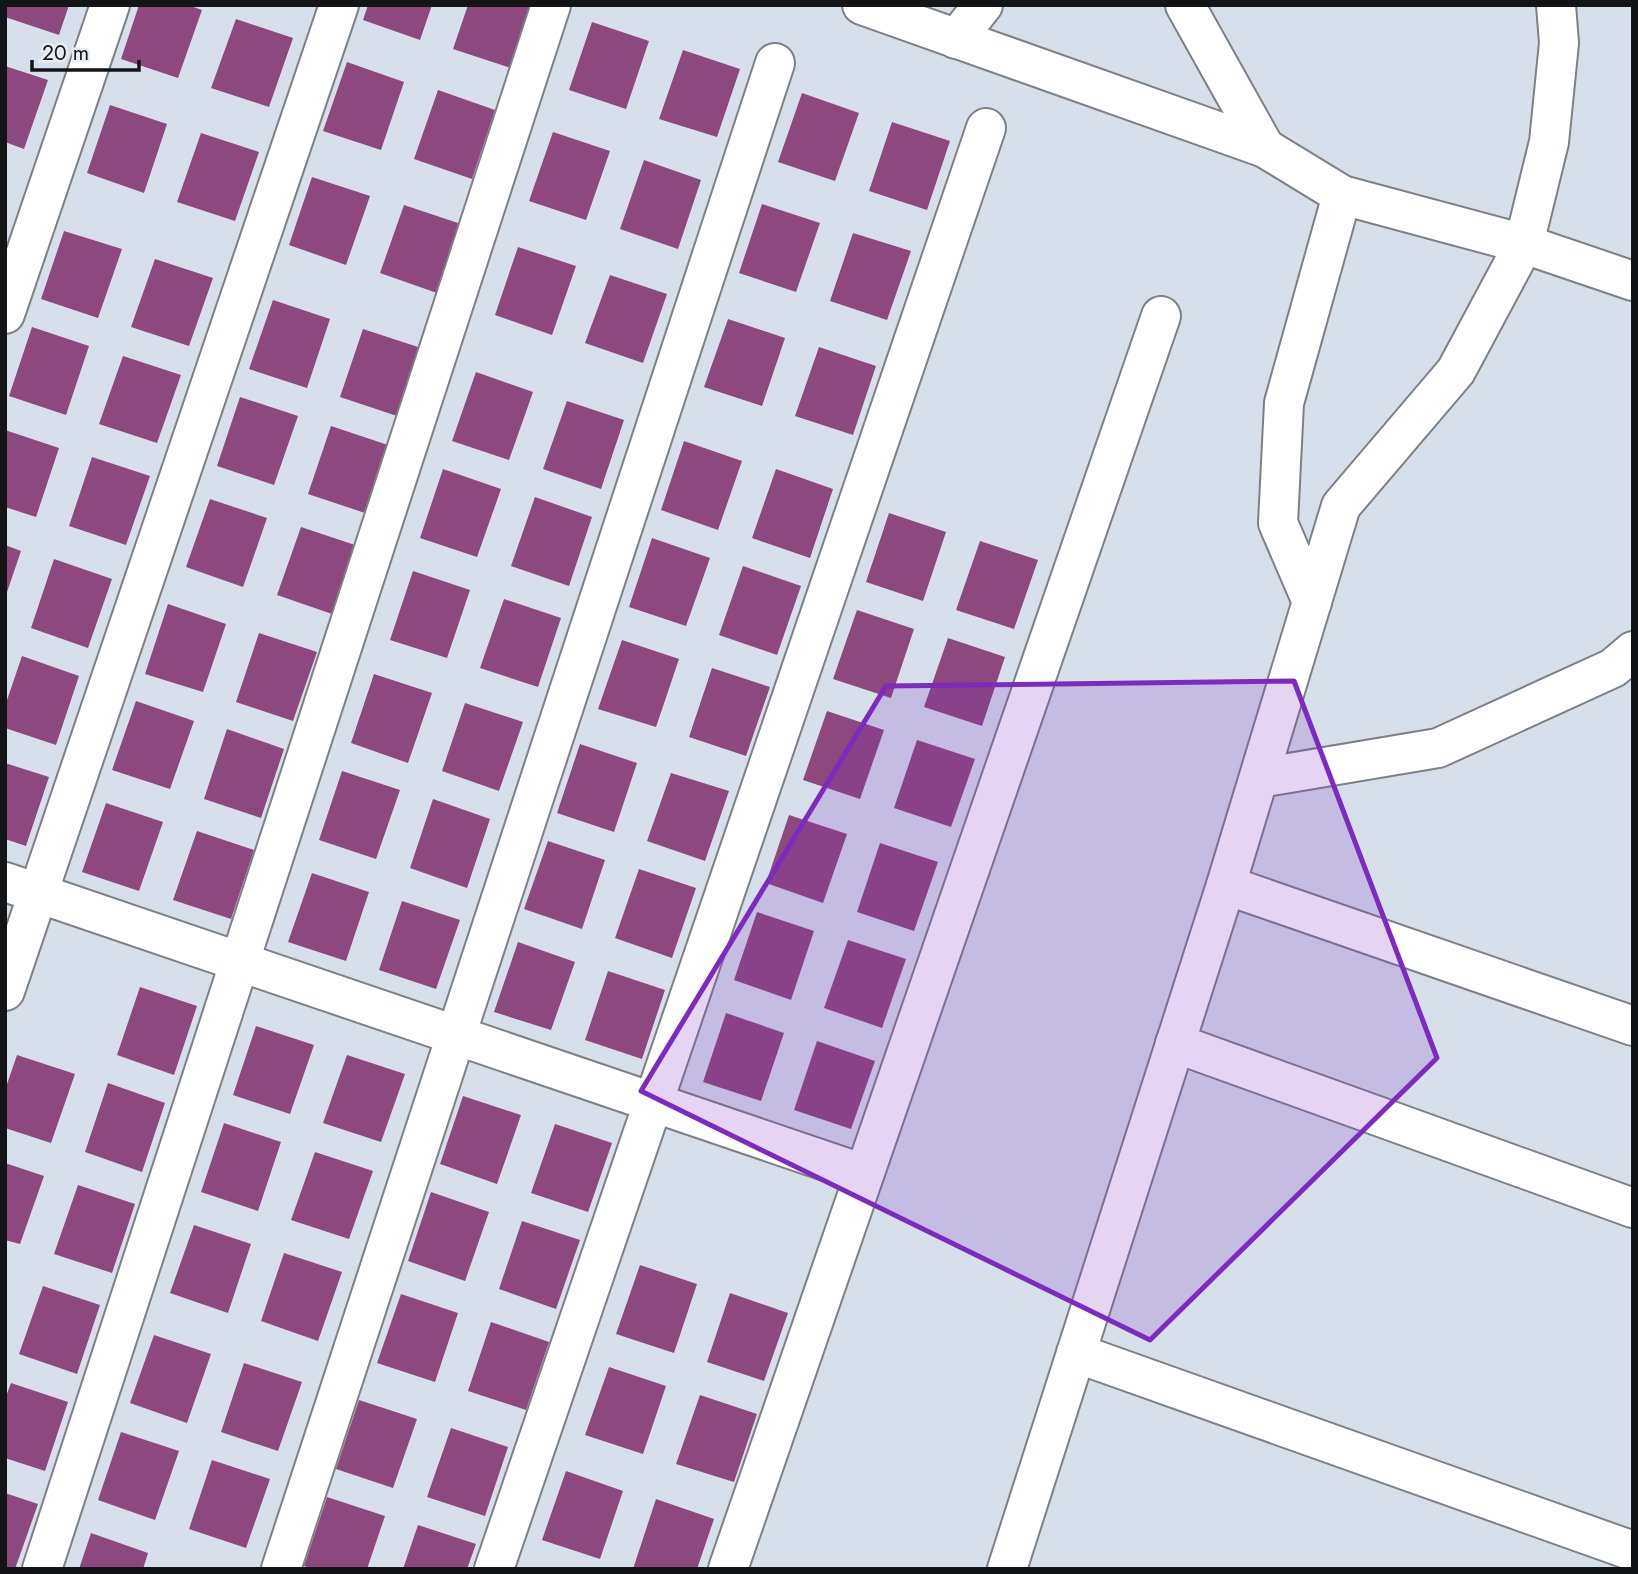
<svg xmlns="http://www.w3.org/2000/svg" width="1638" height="1574" viewBox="0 0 1638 1574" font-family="Jost,sans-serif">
  <rect width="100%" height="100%" fill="#e9edf1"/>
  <!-- built -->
  <rect fill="#d7e0ea" x="5" y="5" width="1628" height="1564"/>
  <!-- building -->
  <g fill="#8d487d">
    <path d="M5,5H69L59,35L5,17Z"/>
    <path d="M139,5H188L202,10L178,78L121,59Z"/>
    <path d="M368,5H432L420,40L363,20Z"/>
    <path d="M468,5H532L511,68L453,49Z"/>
    <path d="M236,19L293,38L269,107L211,88Z"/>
    <path d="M592,22L649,41L626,109L569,90Z"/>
    <path d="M683,50L740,69L717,137L659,119Z"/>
    <path d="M347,62L404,82L381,150L323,131Z"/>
    <path d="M5,66L48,80L24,149L5,142Z"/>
    <path d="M438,90L495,110L472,179L414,159Z"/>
    <path d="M802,93L859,113L835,181L778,162Z"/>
    <path d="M110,105L167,124L144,193L87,173Z"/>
    <path d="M892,122L950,141L927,210L869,191Z"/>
    <path d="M553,132L610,151L586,220L529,201Z"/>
    <path d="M201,133L259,152L235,221L177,202Z"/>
    <path d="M644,160L701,180L678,249L620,229Z"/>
    <path d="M312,177L370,196L346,265L289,245Z"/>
    <path d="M762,204L820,223L796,292L739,273Z"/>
    <path d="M404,205L461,224L437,293L380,273Z"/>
    <path d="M64,231L122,249L98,318L41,299Z"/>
    <path d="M853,233L911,251L887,320L830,301Z"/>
    <path d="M518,247L576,266L552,335L495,315Z"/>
    <path d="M155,259L213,278L189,346L131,327Z"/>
    <path d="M610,275L667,294L643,363L585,343Z"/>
    <path d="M273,300L330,319L307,388L249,369Z"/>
    <path d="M728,319L785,338L762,406L704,387Z"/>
    <path d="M32,327L89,346L66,415L9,396Z"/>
    <path d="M363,329L421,348L397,416L340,397Z"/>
    <path d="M819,347L876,366L853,435L795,416Z"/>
    <path d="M123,356L181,375L157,443L99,424Z"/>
    <path d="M476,372L533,392L509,460L452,441Z"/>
    <path d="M240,397L298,416L274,485L217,466Z"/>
    <path d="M567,401L624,420L601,489L543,469Z"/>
    <path d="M331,426L388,445L365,513L308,494Z"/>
    <path d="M5,430L59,448L36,517L5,507Z"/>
    <path d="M684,441L742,461L718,530L661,510Z"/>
    <path d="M92,457L150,476L126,545L69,526Z"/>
    <path d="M443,469L501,489L477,557L420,538Z"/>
    <path d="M776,469L833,489L810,558L752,538Z"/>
    <path d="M535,497L592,517L569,586L511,566Z"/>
    <path d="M210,499L267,518L243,587L186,567Z"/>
    <path d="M889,513L946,532L923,601L866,582Z"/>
    <path d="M301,527L358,546L335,615L277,595Z"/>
    <path d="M652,538L710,558L686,626L629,607Z"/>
    <path d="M980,541L1038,560L1014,629L956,610Z"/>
    <path d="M5,545L21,551L6,595L5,594Z"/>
    <path d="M54,559L112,579L88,648L31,628Z"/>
    <path d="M743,566L801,586L777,655L719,635Z"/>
    <path d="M413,571L470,590L447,658L390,640Z"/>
    <path d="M504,599L561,618L538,687L480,668Z"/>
    <path d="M168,604L226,624L203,692L145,674Z"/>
    <path d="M857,610L914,629L891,698L833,679Z"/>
    <path d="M259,633L317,652L293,721L236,702Z"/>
    <path d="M948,638L1005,657L982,726L924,707Z"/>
    <path d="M622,640L679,659L656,727L598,709Z"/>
    <path d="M22,656L79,676L56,745L5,728V706Z"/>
    <path d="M712,668L770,687L746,756L689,737Z"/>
    <path d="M374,674L432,693L408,763L351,743Z"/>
    <path d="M136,701L194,721L170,789L112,770Z"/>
    <path d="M465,703L523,722L499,791L442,771Z"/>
    <path d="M827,711L884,730L860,799L803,780Z"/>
    <path d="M227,729L284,749L261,818L204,799Z"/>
    <path d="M917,740L975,759L951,827L894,808Z"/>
    <path d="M580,744L637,763L614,832L557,813Z"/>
    <path d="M5,763L49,777L26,846L5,839Z"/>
    <path d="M342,771L400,790L376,859L319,840Z"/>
    <path d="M671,773L729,791L705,861L647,841Z"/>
    <path d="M433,799L490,819L467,888L410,868Z"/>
    <path d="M106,803L163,822L139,891L82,872Z"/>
    <path d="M789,815L847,834L823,903L766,883Z"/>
    <path d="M197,831L254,850L231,919L173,900Z"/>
    <path d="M548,841L605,860L582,929L524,909Z"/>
    <path d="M880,843L938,862L914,931L857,912Z"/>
    <path d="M639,869L696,888L672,958L615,938Z"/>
    <path d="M312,873L369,892L346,961L288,942Z"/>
    <path d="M402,901L460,920L436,989L379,970Z"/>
    <path d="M757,912L814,931L791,1000L734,980Z"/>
    <path d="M848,940L906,959L882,1028L824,1008Z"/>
    <path d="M518,942L575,962L551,1030L494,1012Z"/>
    <path d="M608,971L665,990L642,1059L585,1040Z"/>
    <path d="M140,987L197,1006L174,1075L117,1055Z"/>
    <path d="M726,1013L784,1033L761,1101L703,1082Z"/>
    <path d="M256,1026L314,1045L290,1114L233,1095Z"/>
    <path d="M817,1041L875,1061L851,1129L794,1110Z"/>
    <path d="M17,1055L75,1074L51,1143L5,1128V1090Z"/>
    <path d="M347,1055L405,1074L381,1142L323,1123Z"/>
    <path d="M108,1083L165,1103L142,1172L85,1152Z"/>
    <path d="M463,1096L521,1115L497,1184L440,1164Z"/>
    <path d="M224,1123L281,1142L258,1211L201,1192Z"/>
    <path d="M555,1124L612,1143L588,1212L531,1193Z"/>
    <path d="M315,1152L373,1171L349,1239L291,1220Z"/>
    <path d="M5,1163L44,1176L20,1244L5,1240Z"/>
    <path d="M78,1185L135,1204L112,1273L54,1254Z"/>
    <path d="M431,1192L489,1212L465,1281L408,1261Z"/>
    <path d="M522,1221L580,1240L556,1309L499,1289Z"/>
    <path d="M194,1225L251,1244L228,1313L170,1293Z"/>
    <path d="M284,1253L342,1272L318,1341L261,1321Z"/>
    <path d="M640,1265L697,1284L674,1353L616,1334Z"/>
    <path d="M43,1286L100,1305L77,1374L19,1354Z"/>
    <path d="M730,1293L788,1313L764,1381L707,1362Z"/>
    <path d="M401,1294L458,1313L435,1382L377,1363Z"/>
    <path d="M491,1322L549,1342L526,1410L468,1391Z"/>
    <path d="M154,1335L211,1354L187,1423L130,1403Z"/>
    <path d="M244,1363L302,1382L278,1451L221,1432Z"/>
    <path d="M609,1367L666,1386L643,1454L585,1435Z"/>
    <path d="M11,1383L68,1402L45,1471L5,1458V1399Z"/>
    <path d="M700,1395L757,1414L734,1482L676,1464Z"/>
    <path d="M359,1400L417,1419L393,1488L336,1469Z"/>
    <path d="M451,1428L508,1447L485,1516L427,1497Z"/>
    <path d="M121,1432L179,1451L155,1520L98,1500Z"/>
    <path d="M212,1460L270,1479L246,1548L189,1529Z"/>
    <path d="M566,1471L623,1491L600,1559L542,1540Z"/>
    <path d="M5,1493L38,1504L15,1569H5Z"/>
    <path d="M327,1497L385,1516L367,1569H313L304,1566Z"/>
    <path d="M656,1499L714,1519L697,1569H633Z"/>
    <path d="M418,1525L476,1544L467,1569H403Z"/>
    <path d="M91,1533L148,1553L143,1569H79Z"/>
  </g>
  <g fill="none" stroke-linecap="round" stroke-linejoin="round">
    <defs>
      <g id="street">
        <path d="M862,5L1265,148L1342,195L1524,244L1633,281"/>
        <path d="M1185,5L1265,148"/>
        <path d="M956,39L983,5"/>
        <path d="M5,314L110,5"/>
        <path d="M1312,602L1278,523L1284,403L1342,195"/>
        <path d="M1259,778L1438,748L1613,668L1633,651"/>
        <path d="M5,882L864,1174"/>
        <path d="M1226,885L1633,1026"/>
        <path d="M5,991L339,5"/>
        <path d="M1175,1043L1633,1208"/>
        <path d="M1076,1353L1633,1551"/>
        <path d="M42,1569L551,5"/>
        <path d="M281,1569L775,63"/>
        <path d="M494,1569L986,128"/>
        <path d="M728,1569L1161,316"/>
        <path d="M1007,1569L1226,885L1341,506L1456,371L1524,244L1549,142L1559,43L1556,5"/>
      </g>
    </defs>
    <!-- street casing -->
    <use href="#street" stroke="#7e8084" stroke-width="42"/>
    <!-- street -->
    <use href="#street" stroke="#fff" stroke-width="38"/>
  </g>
  <!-- marked area -->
  <path fill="#7b2cbf" fill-opacity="0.2" stroke="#7b2cbf" stroke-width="5" stroke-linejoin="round" d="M1294,681L1437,1058L1150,1340L641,1091L886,686Z"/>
  <!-- border -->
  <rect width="1638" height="1574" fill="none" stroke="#131416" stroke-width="14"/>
  <!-- scale -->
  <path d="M32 60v10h107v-10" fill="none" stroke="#131416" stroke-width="3.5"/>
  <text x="42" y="60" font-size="21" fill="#131416" stroke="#e9edf1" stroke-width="5" paint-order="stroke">20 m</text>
</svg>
